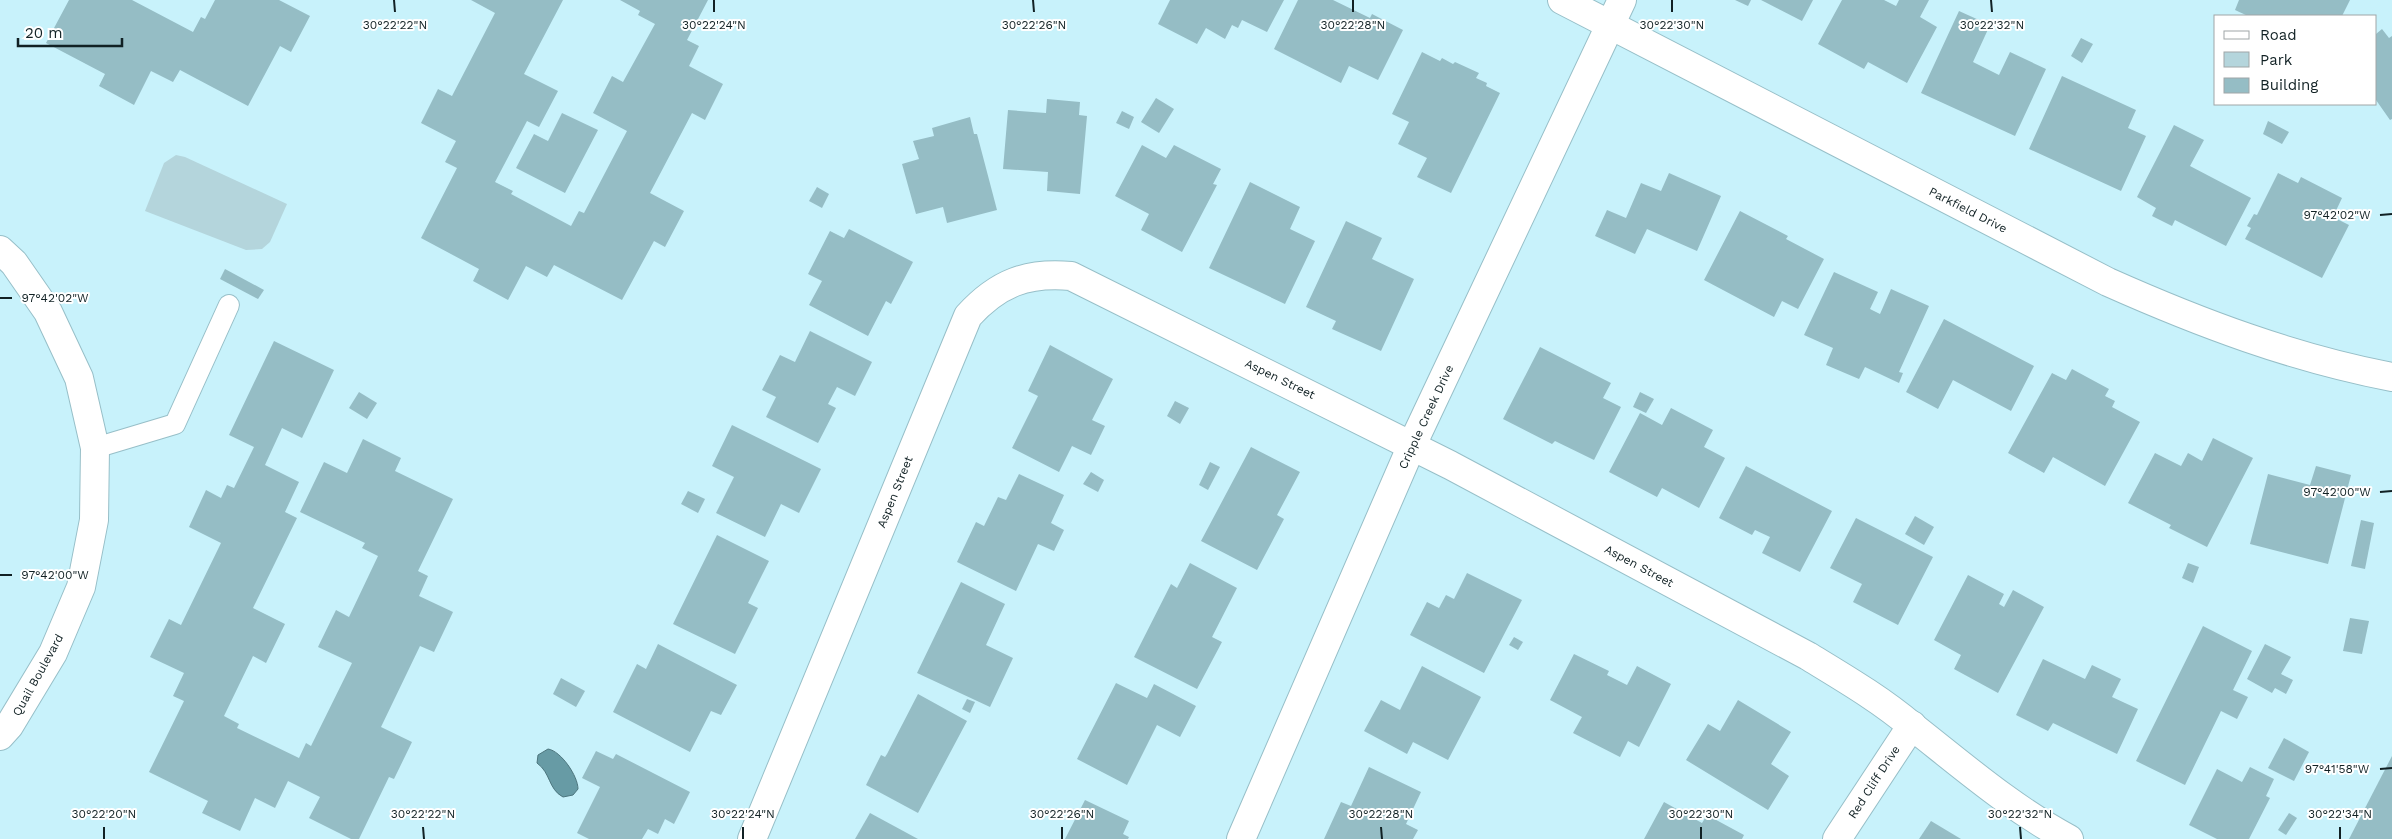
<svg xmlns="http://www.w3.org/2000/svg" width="2392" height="839" viewBox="0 0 2392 839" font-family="'Work Sans',sans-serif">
  <rect width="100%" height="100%" fill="#c8f2fb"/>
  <!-- green -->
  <path fill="#b4d5dc" d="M176,155L185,157L287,204L270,242L262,249L246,250L145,211L164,163Z"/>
  <!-- water -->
  <path fill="#679ba5" stroke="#4d767e" d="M548,749C561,751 578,776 578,789L573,795L563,797C548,789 551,773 537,763L538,755Z"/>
  <!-- building -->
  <g fill="#95bdc5">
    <path d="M69,0H132L193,32L201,17L205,19L215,0H279L310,16L291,52L280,46L248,106L180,70L173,82L151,71L134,105L99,86L105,74L46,43Z"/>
    <path d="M471,0H563L524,74L558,91L539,127L527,121L495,182L513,191L511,194L571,226L579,211L584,213L627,131L593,113L612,76L623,82L655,24L638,15L640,11L620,0H708L687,40L699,46L689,66L723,84L705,120L692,113L650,193L684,211L665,247L654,241L622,300L554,265L547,277L526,266L508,300L473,281L479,269L421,238L457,168L445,162L456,141L421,123L438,89L452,96L495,13Z"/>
    <path d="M1170,0H1284L1267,32L1242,20L1238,28L1232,25L1225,39L1206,28L1197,44L1158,24Z"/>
    <path d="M1298,0H1333L1370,18L1372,14L1403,30L1378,80L1349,66L1341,83L1274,49Z"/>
    <path d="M1735,0H1751L1748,6Z"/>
    <path d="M1761,0H1813L1802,21Z"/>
    <path d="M1842,0H1884L1896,6L1899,0H1929L1920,17L1937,27L1907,83L1868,62L1864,69L1818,44Z"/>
    <path d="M2239,0H2350L2342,16H2248L2235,10Z"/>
    <path d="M1959,11L1990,25L1973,62L1999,75L2010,52L2046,69L2015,136L1921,93Z"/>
    <path d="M2382,29L2389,38L2392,36V119L2390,120L2376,100V34Z"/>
    <path d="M2081,38L2093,44L2082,63L2071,56Z"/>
    <path d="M1422,52L1440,61L1442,58L1453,64L1455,62L1479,73L1476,78L1487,83L1486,86L1500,93L1451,193L1417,177L1427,158L1398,144L1409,122L1392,114Z"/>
    <path d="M2062,76L2136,110L2128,128L2146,136L2121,191L2029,149Z"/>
    <path d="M1156,98L1174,109L1159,133L1141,122Z"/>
    <path d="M1047,99L1080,102L1079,115L1087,116L1080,194L1047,191L1048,172L1003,169L1008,110L1046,113Z"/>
    <path d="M1122,111L1134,117L1129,129L1116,123Z"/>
    <path d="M562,113L598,130L565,193L516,168L534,134L548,141Z"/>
    <path d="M970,117L974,134H977L997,210L947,223L943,207L916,214L902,164L919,159L913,141L934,136L932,128Z"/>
    <path d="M2268,121L2289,132L2282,144L2263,134Z"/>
    <path d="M2174,125L2204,140L2190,166L2251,198L2226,246L2175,220L2172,226L2152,216L2156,208L2137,197Z"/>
    <path d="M1142,145L1166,158L1174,145L1221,169L1213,184L1217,185L1182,252L1141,230L1149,214L1115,196Z"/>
    <path d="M1669,173L1721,196L1697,251L1647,229L1635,254L1595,236L1607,210L1626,218L1641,183L1661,191Z"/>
    <path d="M2278,173L2298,183L2301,177L2342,198L2333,217L2349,225L2322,278L2245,239L2251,228L2247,226L2254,214L2257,215Z"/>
    <path d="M1250,182L1300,207L1290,229L1315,241L1285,304L1209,268Z"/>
    <path d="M817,187L829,194L822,208L809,201Z"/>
    <path d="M1740,211L1788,236L1786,239L1824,259L1798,309L1782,301L1774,317L1704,280Z"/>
    <path d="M1346,221L1382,238L1372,259L1414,279L1381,351L1332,329L1336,321L1306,307Z"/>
    <path d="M849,229L913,262L891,304L886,301L868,336L809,305L822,281L808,274L830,231L844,238Z"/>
    <path d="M225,269L264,290L258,299L220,279Z"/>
    <path d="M1834,272L1878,292L1870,309L1880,314L1891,289L1929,306L1899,372L1903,373L1899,383L1865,367L1859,379L1826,365L1833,348L1804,335Z"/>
    <path d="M1944,319L2034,366L2011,411L1953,380L1938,409L1906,392Z"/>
    <path d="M810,331L872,362L855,396L837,387L828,404L836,408L818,443L766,417L776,397L762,390L780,355L795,362Z"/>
    <path d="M274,341L334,370L302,438L282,428L265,465L299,482L285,512L297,518L253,608L285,624L266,663L253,656L224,716L239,724L237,728L299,758L306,743L311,746L352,663L318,647L336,610L349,617L378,556L362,548L365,543L300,512L324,462L347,473L363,439L401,458L395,471L453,499L418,571L428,576L419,596L453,612L434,652L420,646L381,727L412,742L394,779L389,777L359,839H351L309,818L320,797L288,781L275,808L255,798L240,831L202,813L208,801L149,772L184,701L173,696L184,673L150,657L169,619L181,625L221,543L189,527L206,490L221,498L227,485L234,488L254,447L229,435Z"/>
    <path d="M1050,345L1113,379L1092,420L1105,426L1091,455L1072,446L1059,472L1012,448L1038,396L1028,391Z"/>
    <path d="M1540,347L1611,383L1603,398L1621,407L1594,460L1555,441L1552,444L1503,419Z"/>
    <path d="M2072,369L2109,389L2105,396L2115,401L2112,407L2140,422L2105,486L2053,457L2044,473L2008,453L2052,373L2066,380Z"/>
    <path d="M359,392L377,403L367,419L349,408Z"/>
    <path d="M1640,392L1654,399L1646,413L1633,407Z"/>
    <path d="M1175,401L1189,408L1180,424L1167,416Z"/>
    <path d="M1671,408L1713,430L1704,447L1725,458L1699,508L1662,488L1657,497L1609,472L1640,413L1662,425Z"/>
    <path d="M732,425L821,469L799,513L781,504L765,537L716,513L734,477L712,466Z"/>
    <path d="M2213,438L2253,458L2207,547L2169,528L2171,525L2128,503L2155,453L2181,466L2188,453L2202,461Z"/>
    <path d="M1251,447L1300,472L1277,515L1284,519L1257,570L1201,541Z"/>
    <path d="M1210,462L1220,467L1208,490L1199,485Z"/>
    <path d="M1746,466L1832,511L1800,572L1762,553L1770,537L1755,530L1752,535L1719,518Z"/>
    <path d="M2316,466L2351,475L2328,564L2250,544L2268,474L2310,485Z"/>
    <path d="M1091,472L1104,480L1098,492L1083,484Z"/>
    <path d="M1019,474L1064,495L1051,523L1064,530L1054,551L1038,544L1016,591L957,562L976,522L984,526L998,497L1006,500Z"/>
    <path d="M688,491L705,499L698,513L681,504Z"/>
    <path d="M1915,516L1934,527L1924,545L1905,534Z"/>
    <path d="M1856,518L1933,557L1898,625L1853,602L1862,584L1830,568Z"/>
    <path d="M2361,520L2374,523L2365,569L2351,566Z"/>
    <path d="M717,535L769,561L748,603L758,608L735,654L673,624Z"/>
    <path d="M1190,563L1237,588L1212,637L1222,642L1197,689L1134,657L1171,584L1177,588Z"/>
    <path d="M2188,563L2199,567L2193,583L2182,578Z"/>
    <path d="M1467,573L1522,600L1484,673L1410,635L1427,602L1439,608L1446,595L1454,599Z"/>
    <path d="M1968,575L2004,594L1999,604L2004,607L2013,590L2044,607L1998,693L1954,669L1961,655L1934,640Z"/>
    <path d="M961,582L1005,604L986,645L1013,658L990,707L917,673Z"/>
    <path d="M2350,618L2369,621L2362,654L2343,651Z"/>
    <path d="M2203,626L2252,651L2233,690L2248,697L2237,719L2221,711L2185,785L2136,761Z"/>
    <path d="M1514,637L1523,642L1518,650L1509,645Z"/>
    <path d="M658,644L737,685L721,715L711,711L690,752L613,712L637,664L646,669Z"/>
    <path d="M2265,644L2291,657L2281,674L2293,680L2286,694L2275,688L2272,693L2247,679Z"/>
    <path d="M1574,654L1609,671L1607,675L1627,685L1637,666L1671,684L1639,747L1628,741L1620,757L1573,733L1582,717L1550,700Z"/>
    <path d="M2043,659L2085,679L2092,665L2121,679L2112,697L2138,709L2117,754L2053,723L2048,731L2016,715Z"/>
    <path d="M1422,666L1481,697L1448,760L1413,742L1407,754L1364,731L1381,700L1400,710Z"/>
    <path d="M561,678L585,691L576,707L553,694Z"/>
    <path d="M1116,683L1147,698L1154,684L1196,706L1180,737L1157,725L1127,785L1077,759Z"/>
    <path d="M918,694L967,721L918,813L866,785L881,755L885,757L887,754Z"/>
    <path d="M967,699L975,702L970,713L962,709Z"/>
    <path d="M1738,700L1791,732L1771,764L1789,776L1768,810L1686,760L1708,724L1720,731Z"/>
    <path d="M2284,738L2309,752L2294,781L2268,768Z"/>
    <path d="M596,751L613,759L616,754L690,792L674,824L665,819L658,834L648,829L642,839H589L577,833L600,787L582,778Z"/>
    <path d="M2392,756V839H2349Z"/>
    <path d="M1369,767L1421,792L1406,824L1418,830L1413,839H1324L1341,802L1351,806Z"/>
    <path d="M2250,767L2274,779L2266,796L2270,798L2249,839H2217L2189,825L2217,769L2242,782Z"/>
    <path d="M1085,800L1129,821L1123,834L1129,837L1128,839H1065Z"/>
    <path d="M1664,802L1702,823L1707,815L1744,835L1742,839H1644Z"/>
    <path d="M870,813L918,839H855Z"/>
    <path d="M2289,813L2297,818L2286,835L2278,830Z"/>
    <path d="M1931,821L1961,839H1919Z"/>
  </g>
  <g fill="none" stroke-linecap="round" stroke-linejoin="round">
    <defs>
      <path id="service" d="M95,448L175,424L229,305"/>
      <g id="minor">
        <path d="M0,250L14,263L48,312L79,378L95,448L94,520L81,587L53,653L9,726L0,736"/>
        <path d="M752,839L968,316C998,283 1027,272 1071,276L1450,465L1808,656C1844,678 1880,699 1912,726C1963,766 2011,808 2069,839"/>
        <path d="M1241,839L1412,445L1622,0"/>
        <path d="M1837,839L1912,725"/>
      </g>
      <path id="tertiary" d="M1562,0L2108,282C2200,323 2293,358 2392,377"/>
    </defs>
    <!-- service casing -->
    <use href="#service" stroke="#97bfc8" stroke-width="22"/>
    <!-- minor casing -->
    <use href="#minor" stroke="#97bfc8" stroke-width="30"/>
    <!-- tertiary casing -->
    <use href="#tertiary" stroke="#97bfc8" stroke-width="30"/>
    <!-- service -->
    <use href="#service" stroke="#fff" stroke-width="20"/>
    <!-- minor -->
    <use href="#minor" stroke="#fff" stroke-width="28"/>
    <!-- tertiary -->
    <use href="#tertiary" stroke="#fff" stroke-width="28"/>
  </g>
  <!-- ticks -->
  <path fill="none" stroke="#112124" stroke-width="2" d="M394,0L395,12M714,0V12M1033,0L1034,12M1353,0V12M1672,0V12M1991,0L1992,12M2380,215L2392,214M0,298H12M2380,492L2392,491M0,575H12M2380,769L2392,768M104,827V839M423,827L424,839M743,827V839M1062,827V839M1381,827L1382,839M1701,827V839M2020,827L2021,839M2340,827V839"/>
  <g text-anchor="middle" stroke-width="4" stroke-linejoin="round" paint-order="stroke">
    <!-- street labels -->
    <g font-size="12" fill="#112124" stroke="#fff">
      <text transform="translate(1968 210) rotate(27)" y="4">Parkfield Drive</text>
      <text transform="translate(1280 379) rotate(26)" y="4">Aspen Street</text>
      <text transform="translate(1426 417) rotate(-65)" y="4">Cripple Creek Drive</text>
      <text transform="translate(895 492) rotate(-68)" y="4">Aspen Street</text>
      <text transform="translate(1639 566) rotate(28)" y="4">Aspen Street</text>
      <text transform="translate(38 675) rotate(-61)" y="4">Quail Boulevard</text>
      <text transform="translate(1874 782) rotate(-57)" y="4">Red Cliff Drive</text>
    </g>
  </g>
  <g font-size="12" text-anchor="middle" fill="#112124" stroke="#fff" stroke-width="4" stroke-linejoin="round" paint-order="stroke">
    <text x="395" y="29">30°22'22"N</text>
    <text x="714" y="29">30°22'24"N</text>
    <text x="1034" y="29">30°22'26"N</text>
    <text x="1353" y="29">30°22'28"N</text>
    <text x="1672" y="29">30°22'30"N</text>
    <text x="1992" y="29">30°22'32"N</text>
    <text x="2337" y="219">97°42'02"W</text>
    <text x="55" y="302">97°42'02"W</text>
    <text x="2337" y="496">97°42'00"W</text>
    <text x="55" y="579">97°42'00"W</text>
    <text x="2337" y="773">97°41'58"W</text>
    <text x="104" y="818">30°22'20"N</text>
    <text x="423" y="818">30°22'22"N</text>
    <text x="743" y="818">30°22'24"N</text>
    <text x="1062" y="818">30°22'26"N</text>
    <text x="1381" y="818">30°22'28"N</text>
    <text x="1701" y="818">30°22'30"N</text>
    <text x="2020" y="818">30°22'32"N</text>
    <text x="2340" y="818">30°22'34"N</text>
  </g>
  <!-- legend -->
  <rect x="2214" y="15" width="162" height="90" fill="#ffffff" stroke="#a0a6a7"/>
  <rect x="2224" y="31" width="25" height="8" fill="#ffffff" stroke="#a0a6a7"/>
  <text x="2260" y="40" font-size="15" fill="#112124">Road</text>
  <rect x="2224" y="52" width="25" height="15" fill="#b4d5dc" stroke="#a0a6a7"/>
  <text x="2260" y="65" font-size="15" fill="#112124">Park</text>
  <rect x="2224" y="78" width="25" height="15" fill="#95bdc5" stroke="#a0a6a7"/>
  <text x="2260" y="90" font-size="15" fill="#112124">Building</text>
  <!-- scale -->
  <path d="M18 38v8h104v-8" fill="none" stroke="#112124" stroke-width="2.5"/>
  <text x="25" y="38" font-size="15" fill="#112124" stroke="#ffffff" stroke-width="4" paint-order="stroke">20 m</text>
</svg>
